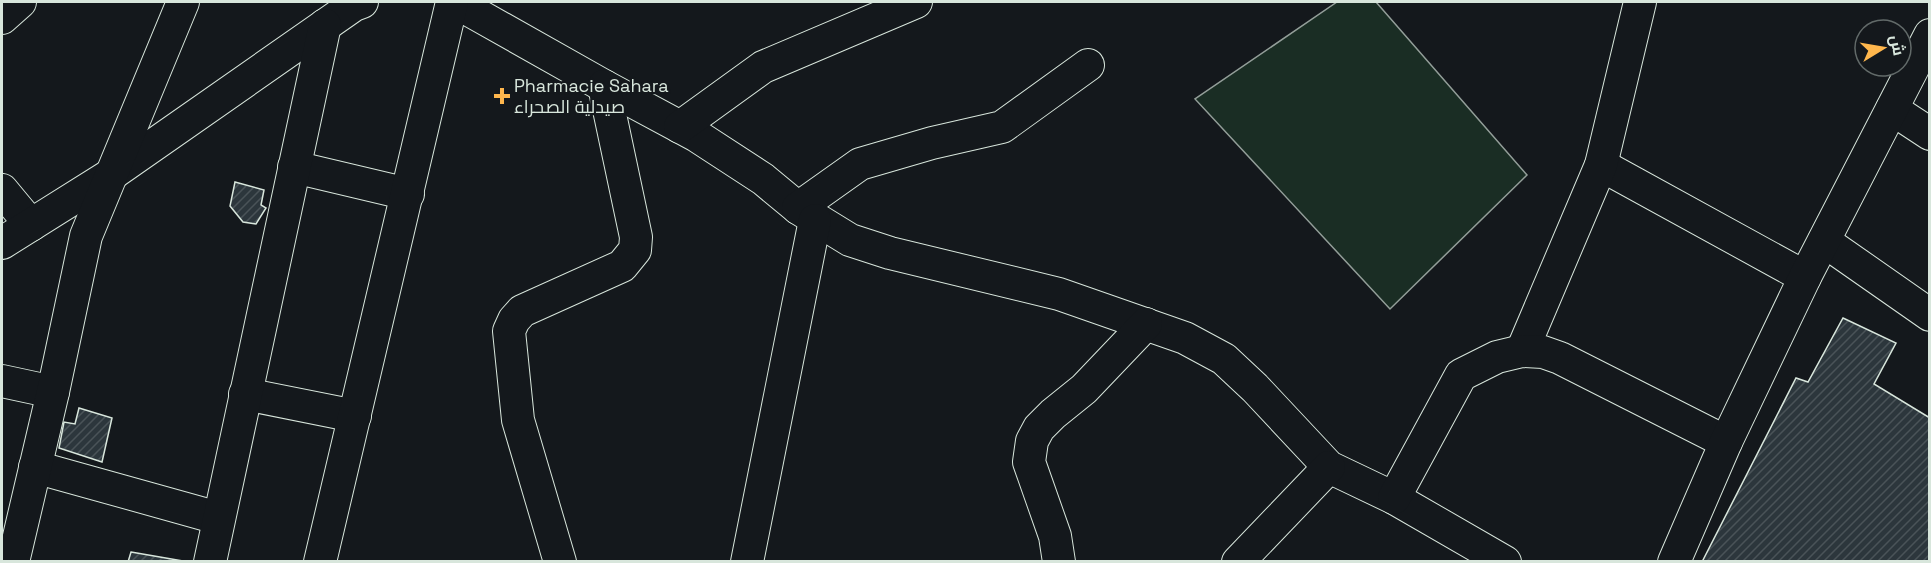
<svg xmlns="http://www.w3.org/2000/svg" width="1931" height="563" viewBox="0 0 1931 563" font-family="'Space Grotesk',Cairo,sans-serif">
  <defs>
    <pattern id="building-hatch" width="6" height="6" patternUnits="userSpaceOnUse" patternTransform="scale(1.5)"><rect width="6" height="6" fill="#2c363c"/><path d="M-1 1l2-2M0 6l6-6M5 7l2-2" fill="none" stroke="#4a5358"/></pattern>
  </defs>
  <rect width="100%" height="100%" fill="#14181c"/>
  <!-- park -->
  <path fill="#1a2d24" stroke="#939e99" stroke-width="1.5" d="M1337,2H1376L1527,175L1390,309L1195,99Z"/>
  <!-- building -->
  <g fill="url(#building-hatch)" stroke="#d8e6dc" stroke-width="1.5">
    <path d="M235,182L264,190L261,205L266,208L256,224L243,222L230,206Z"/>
    <path d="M1843,318L1896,343L1874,384L1930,418V562H1702L1796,378L1808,382Z"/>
    <path d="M79,408L112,418L102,462L59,448L64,422L75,424Z"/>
    <path d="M131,552L183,561L128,562Z"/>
  </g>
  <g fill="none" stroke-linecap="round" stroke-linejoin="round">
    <defs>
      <g id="minor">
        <path d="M455,2L604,86L697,136L763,179L798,208L850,240L890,253L1059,294L1185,338L1224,359L1255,388L1329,467L1394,498L1505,562"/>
        <path d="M2,18L20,2"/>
        <path d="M1892,109L1930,134"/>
        <path d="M680,127L763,67L916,2"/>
        <path d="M1601,165L1805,277"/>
        <path d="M294,167L408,194"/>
        <path d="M2,190L31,225"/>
        <path d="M798,208L860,164L932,143L1002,127L1088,65"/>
        <path d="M1824,241L1930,315"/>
        <path d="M2,243L112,174L354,5L362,2"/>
        <path d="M1522,351L1601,165L1640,2"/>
        <path d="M2,381L53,392"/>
        <path d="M245,394L355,416"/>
        <path d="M35,467L218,518"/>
        <path d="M1394,498L1461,375L1497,357L1522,351L1543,352L1560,358L1726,442"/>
        <path d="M13,562L53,392L86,236L183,2"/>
        <path d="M210,562L325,25"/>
        <path d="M320,562L452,2"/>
        <path d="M560,562L518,420L509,331L514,320L522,311L622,266L635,250L636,237L604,86"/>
        <path d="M747,562L815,220"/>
        <path d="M1059,562L1055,536L1029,462L1032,441L1039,428L1053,414L1084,389L1146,324"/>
        <path d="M1238,562L1329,467"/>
        <path d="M1674,562L1726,442L1805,277L1930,35"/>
      </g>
    </defs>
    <!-- minor casing -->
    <use href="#minor" stroke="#d8e6dc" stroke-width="34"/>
    <!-- minor -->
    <use href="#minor" stroke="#14181c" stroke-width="32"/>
  </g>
  <!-- markers -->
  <path fill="#ffb74d" stroke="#14181c" stroke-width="2" d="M499 87h6v6h6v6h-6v6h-6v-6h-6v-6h6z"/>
  <g text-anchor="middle" stroke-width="4.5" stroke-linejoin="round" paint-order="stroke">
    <!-- poi labels -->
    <g font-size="18" fill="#d8e6dc" stroke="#14181c" text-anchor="start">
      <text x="514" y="92">Pharmacie Sahara<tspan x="514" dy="21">صيدلية الصحراء</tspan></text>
    </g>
  </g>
  <!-- border -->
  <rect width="1931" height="563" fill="none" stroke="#d8e6dc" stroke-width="6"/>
  <!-- north arrow -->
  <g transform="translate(1883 48) rotate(79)"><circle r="28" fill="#14181c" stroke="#626a69" stroke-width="1.5"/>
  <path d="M0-4.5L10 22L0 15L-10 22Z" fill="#ffb74d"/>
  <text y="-9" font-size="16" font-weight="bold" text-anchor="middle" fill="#d8e6dc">ش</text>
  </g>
</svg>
